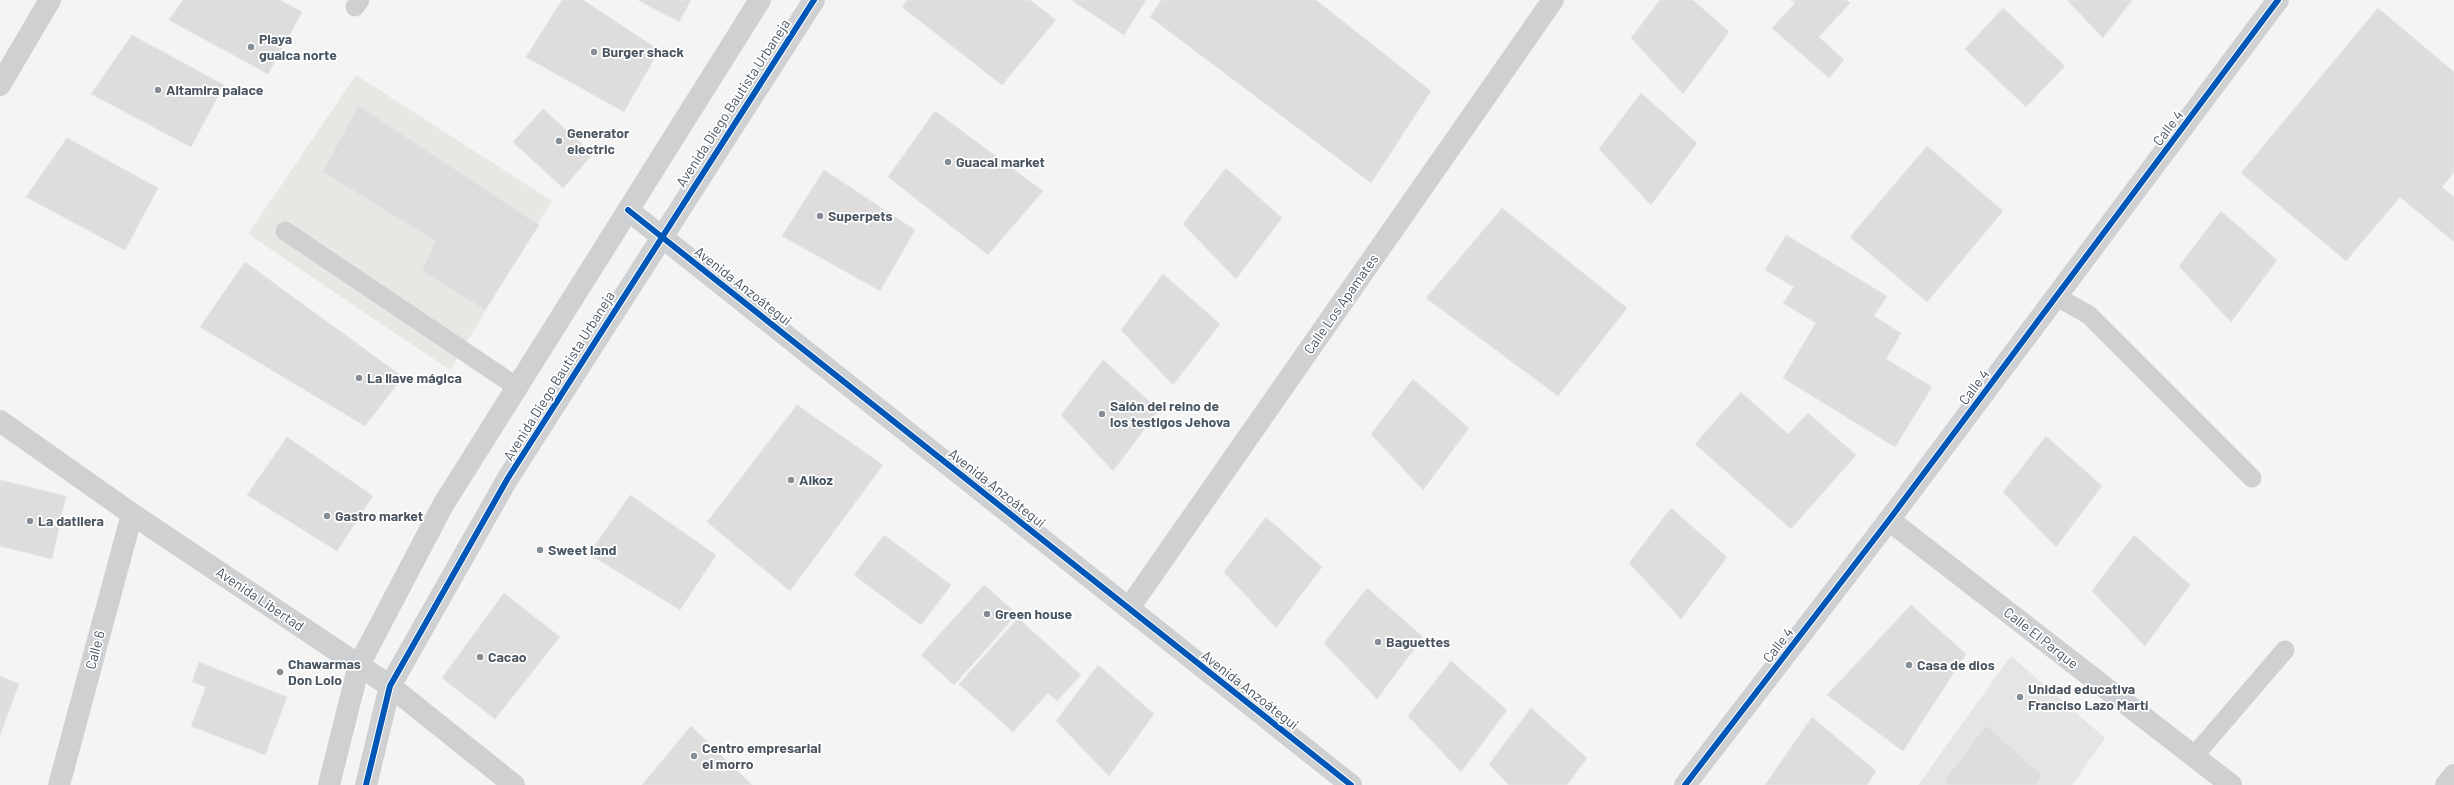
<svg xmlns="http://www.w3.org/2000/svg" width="2454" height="785" viewBox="0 0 2454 785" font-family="Barlow,sans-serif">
  <rect width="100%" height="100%" fill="#f4f4f4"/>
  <!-- commercial -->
  <path fill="#e8e7e3" d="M356,75L552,201L450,370L248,234Z"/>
  <!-- education -->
  <path fill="#e6e5e6" d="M2011,656L2105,738L2072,785H1918Z"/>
  <!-- building -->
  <g fill="#ddddde" stroke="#e5e6e7">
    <path d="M183,0H280L302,12L268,74L169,20Z"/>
    <path d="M562,0H583L659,50L624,112L526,57Z"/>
    <path d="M638,0H691L679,22Z"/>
    <path d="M907,0H1030L1056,20L1002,85L902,7Z"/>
    <path d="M1071,0H1146L1124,35Z"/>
    <path d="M1161,0H1316L1431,91L1371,183L1150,17Z"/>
    <path d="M1660,0H1693L1729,32L1683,94L1631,38Z"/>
    <path d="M1791,0H1847L1850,3L1819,37L1844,60L1829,78L1772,28L1795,3Z"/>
    <path d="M2067,0H2132L2103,38Z"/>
    <path d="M2003,8L2065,66L2026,107L1965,49Z"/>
    <path d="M2378,8L2454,72V172L2442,187L2454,197V242L2400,197L2346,261L2241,173Z"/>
    <path d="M132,35L224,85L191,147L91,94Z"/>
    <path d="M1641,93L1697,143L1651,205L1599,149Z"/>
    <path d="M358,105L539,225L485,310L422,271L435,241L323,172Z"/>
    <path d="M543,109L593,154L563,188L513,142Z"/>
    <path d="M935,111L1043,191L988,255L888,177Z"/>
    <path d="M67,138L158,188L125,250L26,197Z"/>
    <path d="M1927,146L2003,211L1927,302L1850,237Z"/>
    <path d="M1226,168L1282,218L1236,279L1183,224Z"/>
    <path d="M824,170L915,230L880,291L782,236Z"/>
    <path d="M1502,208L1627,308L1558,396L1426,298Z"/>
    <path d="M2221,211L2277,260L2231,322L2179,266Z"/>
    <path d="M1786,235L1887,296L1874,316L1901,333L1886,359L1932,387L1895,447L1783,378L1816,323L1783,303L1794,287L1765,270Z"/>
    <path d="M245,262L403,377L365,426L200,327Z"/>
    <path d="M1163,274L1220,324L1173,385L1121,330Z"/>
    <path d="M1103,360L1159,410L1113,471L1061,415Z"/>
    <path d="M1413,379L1469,428L1423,490L1371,434Z"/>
    <path d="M1741,392L1788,434L1808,413L1856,455L1791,529L1695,444Z"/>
    <path d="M797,405L883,465L790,591L707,522Z"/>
    <path d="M2046,436L2102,486L2056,547L2003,492Z"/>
    <path d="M287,437L373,496L337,551L247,495Z"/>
    <path d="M0,480L66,496L52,559L0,546Z"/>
    <path d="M630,495L716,555L680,610L589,554Z"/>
    <path d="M1671,508L1727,557L1681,619L1629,563Z"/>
    <path d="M1266,517L1322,567L1276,628L1224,572Z"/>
    <path d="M884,535L951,585L921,625L854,575Z"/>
    <path d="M2134,535L2190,585L2145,646L2092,591Z"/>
    <path d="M984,585L1017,614L954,685L921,655Z"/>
    <path d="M1367,588L1423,637L1377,699L1324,643Z"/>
    <path d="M504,593L560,637L495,719L442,678Z"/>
    <path d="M1911,605L1966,654L1903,751L1827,695Z"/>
    <path d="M1018,618L1081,675L1057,701L1048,693L1013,732L959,684Z"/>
    <path d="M1451,661L1507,710L1461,772L1408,716Z"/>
    <path d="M199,662L287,697L265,755L191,726L206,687L192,682Z"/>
    <path d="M1098,665L1154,714L1109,776L1056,721Z"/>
    <path d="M0,676L19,684L0,735Z"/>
    <path d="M1531,708L1587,758L1567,785H1509L1489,764Z"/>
    <path d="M1812,717L1876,771L1867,785H1765Z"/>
    <path d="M1986,725L2042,775L2035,785H1948L1944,781Z"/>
    <path d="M691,726L752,785H642Z"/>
  </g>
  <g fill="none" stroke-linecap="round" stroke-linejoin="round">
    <!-- service -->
    <g stroke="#ced0d2" stroke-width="19">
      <path d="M355,7L360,0"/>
      <path d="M285,231L517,387"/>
      <path d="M2057,297L2089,315L2252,478"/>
      <path d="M2194,756L2285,650"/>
    </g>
    <!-- minor -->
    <g stroke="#ced0d2" stroke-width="22">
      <path d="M0,85L50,0"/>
      <path d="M628,210L1351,785"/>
      <path d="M0,421L132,514L390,686L514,785"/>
      <path d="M1889,520L2231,785"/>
      <path d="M1129,608L1553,0"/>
      <path d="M59,785L132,514"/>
      <path d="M329,785L359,665L443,505L760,0"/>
      <path d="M366,785L390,686L508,478L814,0"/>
      <path d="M1685,785L1889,520L2278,0"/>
      <path d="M2446,785L2454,775"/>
    </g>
    <defs>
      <g id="cycleway">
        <path d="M628,210L1351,785"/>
        <path d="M366,785L390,686L508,478L814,0"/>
        <path d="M1685,785L1889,520L2278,0"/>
      </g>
    </defs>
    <!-- cycleway casing -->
    <use href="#cycleway" stroke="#fff" stroke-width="8"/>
    <!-- cycleway -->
    <use href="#cycleway" stroke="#0057b8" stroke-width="6"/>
  </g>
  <!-- markers -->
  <g fill="#868d94" stroke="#fff" stroke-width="1.5">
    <circle cx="251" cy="47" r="4"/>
    <circle cx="594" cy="52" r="4"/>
    <circle cx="158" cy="90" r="4"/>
    <circle cx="559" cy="141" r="4"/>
    <circle cx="948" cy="162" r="4"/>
    <circle cx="820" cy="216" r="4"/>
    <circle cx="359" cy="378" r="4"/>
    <circle cx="1102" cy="414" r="4"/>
    <circle cx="791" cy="480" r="4"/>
    <circle cx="327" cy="516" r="4"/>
    <circle cx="30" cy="521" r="4"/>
    <circle cx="540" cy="550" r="4"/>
    <circle cx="987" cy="614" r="4"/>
    <circle cx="1378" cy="642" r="4"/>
    <circle cx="480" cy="657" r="4"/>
    <circle cx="1909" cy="665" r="4"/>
    <circle cx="280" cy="672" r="4"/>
    <circle cx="2020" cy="697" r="4"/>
    <circle cx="694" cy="756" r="4"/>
  </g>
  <g text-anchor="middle" stroke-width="3.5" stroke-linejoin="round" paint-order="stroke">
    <!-- poi labels -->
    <g font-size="14" font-weight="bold" fill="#4a5661" stroke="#fff" text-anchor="start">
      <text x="259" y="44">Playa<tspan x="259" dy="16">guaica norte</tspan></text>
      <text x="602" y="57">Burger shack</text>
      <text x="166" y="95">Altamira palace</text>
      <text x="567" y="138">Generator<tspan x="567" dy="16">electric</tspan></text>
      <text x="956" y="167">Guacal market</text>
      <text x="828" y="221">Superpets</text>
      <text x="367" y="383">La llave mágica</text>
      <text x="1110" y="411">Salón del reino de<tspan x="1110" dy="16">los testigos Jehova</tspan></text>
      <text x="799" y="485">Aikoz</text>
      <text x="335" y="521">Gastro market</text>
      <text x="38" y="526">La datilera</text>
      <text x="548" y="555">Sweet land</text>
      <text x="995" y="619">Green house</text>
      <text x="1386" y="647">Baguettes</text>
      <text x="488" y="662">Cacao</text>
      <text x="288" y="669">Chawarmas<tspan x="288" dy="16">Don Lolo</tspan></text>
      <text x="1917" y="670">Casa de dios</text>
      <text x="2028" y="694">Unidad educativa<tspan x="2028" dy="16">Franciso Lazo Martí</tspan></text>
      <text x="702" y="753">Centro empresarial<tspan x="702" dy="16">el morro</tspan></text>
    </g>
    <!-- street labels -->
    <g font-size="14" fill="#4a5661" stroke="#fff">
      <text transform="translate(733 103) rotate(-57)" y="5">Avenida Diego Bautista Urbaneja</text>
      <text transform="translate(2168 128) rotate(-53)" y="5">Calle 4</text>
      <text transform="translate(743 286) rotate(38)" y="5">Avenida Anzoátegui</text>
      <text transform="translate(1341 304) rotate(-55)" y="5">Calle Los Apamates</text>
      <text transform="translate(559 376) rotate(-58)" y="5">Avenida Diego Bautista Urbaneja</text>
      <text transform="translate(1974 387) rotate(-53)" y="5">Calle 4</text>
      <text transform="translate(997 488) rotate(38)" y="5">Avenida Anzoátegui</text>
      <text transform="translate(260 599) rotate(34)" y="5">Avenida Libertad</text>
      <text transform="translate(2041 638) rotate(38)" y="5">Calle El Parque</text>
      <text transform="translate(1778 645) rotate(-52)" y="5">Calle 4</text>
      <text transform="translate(95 650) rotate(-75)" y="5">Calle 6</text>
      <text transform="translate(1250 690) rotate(38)" y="5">Avenida Anzoátegui</text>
    </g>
  </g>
</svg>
